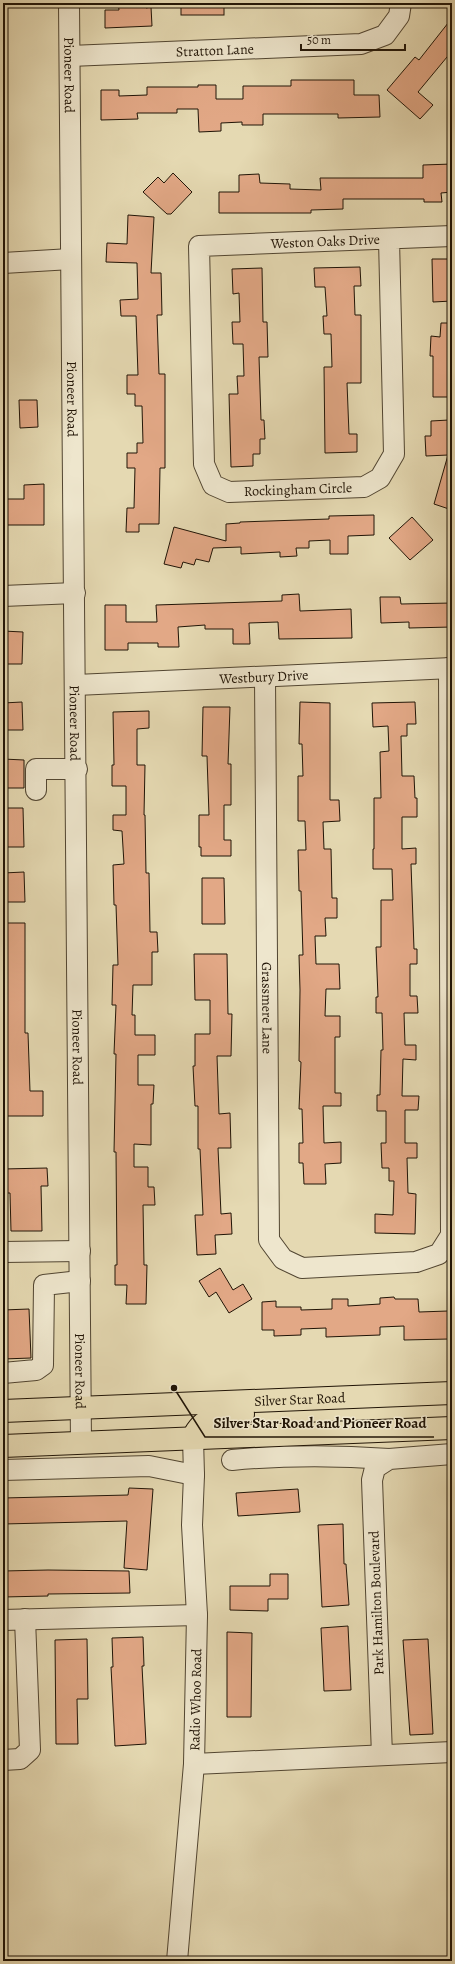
<svg xmlns="http://www.w3.org/2000/svg" width="455" height="1964" viewBox="0 0 455 1964" font-family="Alegreya,serif">
  <rect width="100%" height="100%" fill="#e5d9b2"/>
  <filter id="stains"><feTurbulence type="fractalNoise" baseFrequency=".005" numOctaves="4"/><feColorMatrix values="0 0 0 0 .2 0 0 0 0 .09 0 0 0 0 .02 0 0 0 .5 -.17"/></filter>
  <radialGradient id="worn" r=".72"><stop offset=".6" stop-color="#630" stop-opacity="0"/><stop offset="1" stop-color="#630" stop-opacity=".3"/></radialGradient>
  <!-- building -->
  <g fill="#e2a886" stroke="#201406">
    <path d="M118,3H146V8L151,7L152,26L105,28V10H119Z"/>
    <rect x="181" y="3" width="43" height="12"/>
    <path d="M452,18V51L418,92L433,105L420,119L387,90L415,57L419,60Z"/>
    <path d="M291,80H354V95H379L380,117L338,118V114H263V125H242V122L221,123V131L199,132L198,109H177V113H137L138,119L101,120V90H119V96L147,95V87H198V85H216V99H243V86H291Z"/>
    <path d="M452,164V192L441,193L442,202H424V199H343V209L311,210V213H219V192H239V175L259,174L260,183L290,184V189L321,190L320,178H423V165Z"/>
    <path d="M173,173L192,192L171,214H167L143,192L158,177L164,183Z"/>
    <path d="M128,215L154,217L151,273H161L162,315H157L159,374H165V468H160L159,524H139V532H126L127,508H134L135,468H127V453H137V443H143L142,406H135V394H127V375H138L136,316H121L120,300L138,299L137,263L106,262L107,243L127,244Z"/>
    <path d="M432,259H452V301L433,302Z"/>
    <path d="M360,267L361,286H354L355,315H361V383H347L349,434H357V452L325,453L324,367H332L331,334H324L323,316H327L325,287H315L314,268Z"/>
    <path d="M262,268L263,322H267L268,357H259L261,420H264L265,439H260V454H253V466L231,467L229,394H238L237,376H244L243,344H233L232,322H240L239,293L233,294L232,269Z"/>
    <path d="M441,323H452V397H433V356H430L431,336L440,337Z"/>
    <path d="M19,400H37L38,427L20,428Z"/>
    <path d="M449,420L451,453H452V510L434,504L448,455L426,456L425,436H431V421Z"/>
    <path d="M44,484V525H3V499H24V485Z"/>
    <path d="M374,515V535L348,536V554H330V540L309,541V548H296L297,556L280,557V552L241,554V547L213,548L209,562L196,559L194,565L183,562L181,568L164,564L174,527L226,541V524L240,523V522L329,519V516Z"/>
    <path d="M412,517L433,540L410,560L389,538Z"/>
    <path d="M299,594L300,611L351,609L352,638L279,639L278,622L249,623L250,644H233V629H205V625L178,627L179,647H158V643H128V650H105V605H126V622H157L156,605L282,601V595Z"/>
    <path d="M380,597H400L401,604L452,603V627L409,628V622L381,623Z"/>
    <path d="M3,631L23,632L22,664H3Z"/>
    <path d="M22,702L23,730H3V703Z"/>
    <path d="M300,702L330,703V800H339L340,821L323,822L324,849H331L332,898H337V918H325L326,936H315L316,964H339L340,989H326L325,1016H340V1037H335V1093H341V1106H323L324,1143L341,1142V1163L325,1164L326,1184H304L303,1163H299V1143H303L302,1109H299L301,1062L299,1061L300,990L299,955H303L301,891H299L298,850H306L305,821H298V776H303L302,744H299Z"/>
    <path d="M415,702L416,724H407V736H401L402,776H414L415,798H417V817H402V849L416,848V864H411L414,949H417V964H410V996H417L418,1013H404L405,1045H416V1060L403,1059L402,1096H419L418,1110H405V1143H417V1158H407L408,1193L416,1194L415,1234L375,1233V1214L393,1215L394,1181H389V1168H382L381,1143H386V1111H377V1095H380L381,1050H383L382,1013H376V997H378L376,947H381V900H393L392,869H373V849H374V798H381L380,752L389,751L388,726L373,727L372,703Z"/>
    <path d="M203,707H230L228,764H231V805H224V840H231V856H201V847H199V815H209L207,756H202Z"/>
    <path d="M149,711V728L137,729V765H145L144,815H145L146,873H149L150,932H157L158,952H152V985H133L132,1015H135V1035H155V1055H138V1085H154L153,1104H151V1145L134,1144V1167H148V1187H154L155,1205H143L144,1265H147L146,1304H126L127,1285H115V1265H117L116,1152H114L116,1054H114L116,1005H112L113,965H118L116,905H114L113,865L124,864L122,831L113,830V815H126V786H112V765H114L113,712Z"/>
    <path d="M3,759L24,760V788H3Z"/>
    <path d="M3,808H23L24,847H3Z"/>
    <path d="M24,872L25,902H3V873Z"/>
    <path d="M202,878H224L225,924H202Z"/>
    <path d="M3,923H25V1033H28L30,1091H43V1116H3Z"/>
    <path d="M194,954H227L228,1014H232L231,1056H217L219,1114L230,1113L231,1148H218L221,1214L231,1213L232,1234L215,1235L216,1254L197,1255L195,1215H203L200,1149H198V1106H195L193,1066H195V1034H210V1000H195Z"/>
    <path d="M47,1168L48,1186H41L42,1231H11L10,1193H3V1169Z"/>
    <path d="M220,1268L233,1290L243,1284L252,1299L229,1313L216,1292L209,1297L199,1281Z"/>
    <path d="M394,1297L395,1299H418L419,1312L448,1311L449,1339L404,1340V1326L380,1327V1335L326,1337V1328L301,1329V1335L274,1336V1330H262V1302L276,1301V1307H301V1310L332,1309V1299H348V1306L380,1304V1298Z"/>
    <path d="M29,1309L31,1358L3,1359V1310Z"/>
    <path d="M129,1488L153,1489L147,1570L124,1568L127,1521L3,1524V1498L128,1495Z"/>
    <path d="M298,1489L300,1512L238,1516L236,1493Z"/>
    <path d="M343,1524L344,1564H346L349,1605L322,1607L318,1525Z"/>
    <path d="M48,1570L129,1571L130,1593L48,1594V1596L3,1597V1571Z"/>
    <path d="M270,1574H288V1599H268V1611L230,1610V1586H270Z"/>
    <path d="M348,1626L351,1690L324,1691L321,1628Z"/>
    <path d="M227,1632L252,1633L251,1717H227Z"/>
    <path d="M143,1637L144,1666H142L146,1744L115,1746L111,1667H113L112,1638Z"/>
    <path d="M87,1639L88,1699H77L78,1744H56L55,1640Z"/>
    <path d="M428,1639L433,1734L410,1735L403,1640Z"/>
  </g>
  <g fill="none" stroke-linecap="round" stroke-linejoin="round">
    <defs>
      <g id="minor">
        <path id="s1" d="M69,3L81,1443"/>
        <path id="s2" d="M70,56L361,44L385,35L399,16L401,3"/>
        <path id="s3" d="M389,239L394,454L380,478L364,487L229,492L213,485L204,464L199,246L452,236"/>
        <path d="M3,263L71,259"/>
        <path d="M3,596L75,593"/>
        <path id="s4" d="M265,678L269,1240L283,1259L302,1268L416,1262L439,1254L451,1235L449,668"/>
        <path id="s5" d="M76,685L452,668"/>
        <path d="M36,790V769H77"/>
        <path d="M3,1252L80,1251"/>
        <path d="M3,1373L36,1370L43,1365L44,1285L80,1281"/>
        <path d="M232,1460C284,1455 336,1455 389,1459"/>
        <path d="M3,1470L149,1466L194,1475"/>
        <path d="M3,1620L197,1615"/>
        <path d="M382,1755L372,1480L375,1468L389,1459L452,1454"/>
        <path d="M3,1760L20,1759L30,1750L25,1619"/>
        <path d="M194,1764L452,1752"/>
        <path id="s6" d="M177,1961L194,1764L197,1615L192,1525L194,1475L193,1438"/>
      </g>
      <g id="major">
        <path id="s7" d="M3,1411L452,1393"/>
        <path d="M193,1438C202,1416 222,1415 243,1414"/>
        <path d="M3,1446L452,1428"/>
      </g>
    </defs>
    <!-- minor casing -->
    <use href="#minor" stroke="#514531" stroke-width="22"/>
    <!-- major casing -->
    <use href="#major" stroke="#201406" stroke-width="24"/>
    <!-- minor -->
    <use href="#minor" stroke="#eee6cd" stroke-width="20"/>
    <!-- major -->
    <use href="#major" stroke="#e5d9b2" stroke-width="22"/>
  </g>
  <g text-anchor="middle" stroke-width="3" stroke-linejoin="round" paint-order="stroke">
    <!-- street labels -->
    <g font-size="14" fill="#201406" stroke="#eee6cd">
      <text dy="5" stroke="none"><textPath href="#s2" startOffset="145">Stratton Lane</textPath></text>
      <text dy="5" stroke="none"><textPath href="#s1" startOffset="72">Pioneer Road</textPath></text>
      <text dy="5" stroke="none"><textPath href="#s3" startOffset="781">Weston Oaks Drive</textPath></text>
      <text dy="5" stroke="none"><textPath href="#s1" startOffset="396">Pioneer Road</textPath></text>
      <text transform="translate(298 489) rotate(-2)" y="5">Rockingham Circle</text>
      <text dy="5" stroke="none"><textPath href="#s5" startOffset="188">Westbury Drive</textPath></text>
      <text dy="5" stroke="none"><textPath href="#s1" startOffset="720">Pioneer Road</textPath></text>
      <text dy="5" stroke="none"><textPath href="#s4" startOffset="330">Grassmere Lane</textPath></text>
      <text dy="5" stroke="none"><textPath href="#s1" startOffset="1044">Pioneer Road</textPath></text>
      <text dy="5" stroke="none"><textPath href="#s1" startOffset="1368">Pioneer Road</textPath></text>
      <text dy="5" stroke="none"><textPath href="#s7" startOffset="297">Silver Star Road</textPath></text>
      <text transform="translate(376 1603) rotate(-92)" y="5">Park Hamilton Boulevard</text>
      <text dy="5" stroke="none"><textPath href="#s6" startOffset="262">Radio Whoo Road</textPath></text>
    </g>
  </g>
  <!-- callouts -->
  <path fill="none" stroke="#201406" stroke-width="1.5" d="M174 1388L205 1437H434"/>
  <circle fill="#201406" stroke="#eee6cd" stroke-width="1.5" cx="174" cy="1388" r="4"/>
  <g font-size="15" text-anchor="middle" font-weight="bold" fill="#201406" stroke="#eee6cd" stroke-width="3" stroke-linejoin="round" paint-order="stroke">
    <text x="320" y="1428">Silver Star Road and Pioneer Road</text>
  </g>
  <!-- margin -->
  <rect width="455" height="1964" fill="none" stroke="#e5d9b2" stroke-width="16"/>
  <rect x="4" y="4" width="447" height="1956" fill="none" stroke="#201406" stroke-width="2"/>
  <rect x="8" y="8" width="439" height="1948" fill="none" stroke="#201406"/>
  <!-- scale -->
  <path d="M301 44v6h104v-6" fill="none" stroke="#201406" stroke-width="2"/>
  <text x="307" y="44" font-size="12" fill="#201406" stroke="#eee6cd" stroke-width="3" paint-order="stroke">50 m</text>
  <rect width="100%" height="100%" filter="url(#stains)"/>
  <rect width="100%" height="100%" fill="url(#worn)"/>
</svg>
